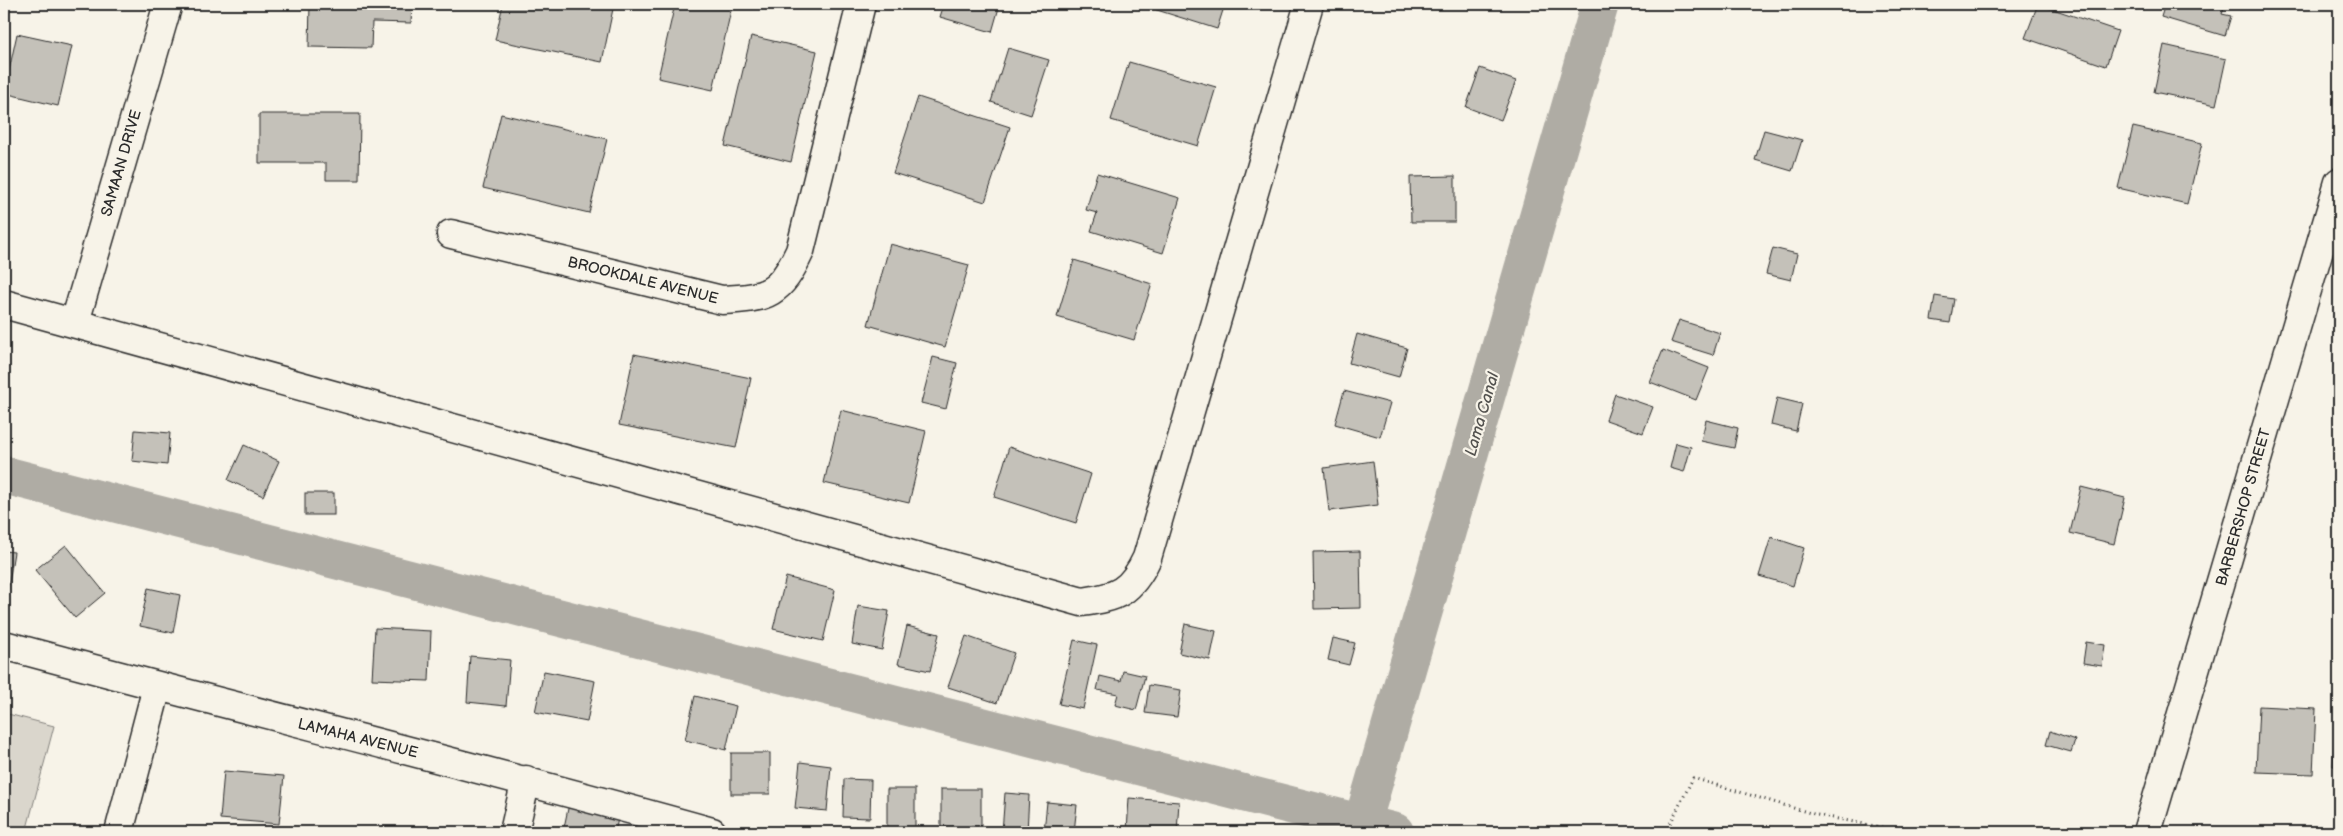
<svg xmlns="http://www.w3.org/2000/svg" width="2343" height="836" viewBox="0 0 2343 836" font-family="'Balsamiq Sans',sans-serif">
  <rect width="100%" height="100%" fill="#f7f3e8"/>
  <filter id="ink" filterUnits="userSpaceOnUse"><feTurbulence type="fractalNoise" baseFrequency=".02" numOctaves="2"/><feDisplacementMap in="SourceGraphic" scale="10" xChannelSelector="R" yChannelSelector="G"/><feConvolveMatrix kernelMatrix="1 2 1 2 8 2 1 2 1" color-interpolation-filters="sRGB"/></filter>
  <g filter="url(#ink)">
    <!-- green -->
    <path fill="#dad6cc" stroke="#82807c" d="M4,713L54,726L26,832H4Z"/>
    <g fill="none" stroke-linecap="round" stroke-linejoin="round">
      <!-- canal -->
      <g stroke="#afaca4" stroke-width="38">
        <path d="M4,475L1395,832"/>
        <path d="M1362,824L1600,4"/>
      </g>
    </g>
    <!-- building -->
    <g fill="#c4c1b9" stroke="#2b2b2b">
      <path d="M310,4H412L411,23L372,22L371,48L309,47Z"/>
      <path d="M503,4H614L602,62L495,40Z"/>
      <path d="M675,4L732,6L713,90L658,78Z"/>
      <path d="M942,4H1000L992,32L940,17L944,4Z"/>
      <path d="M1138,4H1225L1217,29Z"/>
      <path d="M2038,4L2118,31L2106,66L2025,38Z"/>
      <path d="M2165,4H2225L2222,14L2231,16L2225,36L2161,17Z"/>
      <path d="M17,34L72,46L58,106L4,93Z"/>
      <path d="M751,36L817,51L791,162L725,146Z"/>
      <path d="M2164,45L2226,59L2216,105L2154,92Z"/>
      <path d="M1008,48L1049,60L1031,115L991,102Z"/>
      <path d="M1129,62L1216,87L1198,146L1111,120Z"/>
      <path d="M1480,68L1516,81L1501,120L1466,107Z"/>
      <path d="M918,97L1010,127L985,202L893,173Z"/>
      <path d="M259,114H360L359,180H326V163H259Z"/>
      <path d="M501,114L607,139L589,213L483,188Z"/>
      <path d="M2133,127L2202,143L2187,204L2118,188Z"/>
      <path d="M1764,130L1802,140L1792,171L1755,160Z"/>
      <path d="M1097,173L1180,198L1163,253L1091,231L1097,213L1086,210Z"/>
      <path d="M1455,176V222H1411L1410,177Z"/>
      <path d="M890,244L969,265L945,347L868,325Z"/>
      <path d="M1773,248L1797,254L1791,280L1766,274Z"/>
      <path d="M1074,260L1152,284L1134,340L1057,317Z"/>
      <path d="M1935,296L1954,299L1950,323L1931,320Z"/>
      <path d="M1679,320L1720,333L1713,355L1671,342Z"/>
      <path d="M1357,334L1407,348L1399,377L1349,363Z"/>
      <path d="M1663,350L1709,368L1696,400L1650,382Z"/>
      <path d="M634,354L751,378L736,448L619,425Z"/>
      <path d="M933,357L957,363L946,409L921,403Z"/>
      <path d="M1344,391L1390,403L1380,437L1335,424Z"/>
      <path d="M1615,394L1653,407L1643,433L1606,420Z"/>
      <path d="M1777,398L1802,404L1796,431L1771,425Z"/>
      <path d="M841,410L926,431L909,503L824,483Z"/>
      <path d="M1706,420L1738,428L1734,448L1701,441Z"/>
      <path d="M135,430L170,433L167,465L132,461Z"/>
      <path d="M1676,443L1691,447L1684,472L1670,468Z"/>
      <path d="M244,445L279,461L263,496L228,480Z"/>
      <path d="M1009,447L1091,474L1076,523L994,497Z"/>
      <path d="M1373,461L1378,505L1329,511L1324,468Z"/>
      <path d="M2081,487L2125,498L2114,544L2070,533Z"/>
      <rect x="305" y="493" width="29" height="22"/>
      <path d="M1771,537L1804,548L1793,586L1759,576Z"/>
      <path d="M66,545L105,593L75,618L35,570Z"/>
      <path d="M4,551L14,552L7,595L4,594Z"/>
      <path d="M1360,551L1361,608L1314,609L1313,552Z"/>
      <path d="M786,577L835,590L823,641L773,629Z"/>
      <path d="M148,588L180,595L173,633L140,626Z"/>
      <path d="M858,606L889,611L882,650L852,644Z"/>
      <path d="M1185,624L1216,631L1210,660L1179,653Z"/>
      <path d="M907,626L939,634L930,671L898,664Z"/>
      <path d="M375,628L431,631L429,681L372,679Z"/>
      <path d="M966,636L1014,653L997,703L948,687Z"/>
      <path d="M1333,638L1355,643L1349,665L1328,660Z"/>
      <path d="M1074,640L1097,645L1083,709L1059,704Z"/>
      <path d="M2086,642L2105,645L2102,666L2083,663Z"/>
      <path d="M470,656L510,660L506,706L467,702Z"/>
      <path d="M544,671L595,681L587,722L535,712Z"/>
      <path d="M1123,671L1145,676L1136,710L1115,705L1118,694L1097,690L1100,676L1121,681Z"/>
      <path d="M1149,685L1181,690L1177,717L1145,713Z"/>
      <path d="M695,696L736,706L726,750L685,740Z"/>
      <path d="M2259,706L2316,709L2313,774L2256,772Z"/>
      <path d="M2336,717H2339V766H2333Z"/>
      <path d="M2050,731L2075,740L2071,752L2046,745Z"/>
      <rect x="731" y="753" width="39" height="41"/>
      <path d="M800,762L831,766L827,811L795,808Z"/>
      <path d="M224,771L284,776L279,824L220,819Z"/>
      <path d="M844,779L871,780L870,818L843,817Z"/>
      <rect x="887" y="789" width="28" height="41"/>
      <rect x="941" y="789" width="40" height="38"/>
      <path d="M1005,793L1029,795L1027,832H1002Z"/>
      <path d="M1129,798L1179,802L1177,832H1127Z"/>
      <path d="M1047,802L1077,805L1074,832H1044Z"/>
      <path d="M569,804L619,814L615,832H563Z"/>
    </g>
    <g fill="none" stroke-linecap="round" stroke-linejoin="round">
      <defs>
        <g id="street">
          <path d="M451,234L722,300C768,298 780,294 800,251L861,4"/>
          <path d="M4,304L1082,602C1118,597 1131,592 1147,558L1309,4"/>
          <path d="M75,322L168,4"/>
          <path d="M119,832L157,687"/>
          <path d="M514,832L526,780"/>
          <path d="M2147,832L2339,182"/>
        </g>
        <path id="secondary" d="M4,645C239,709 477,766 712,832"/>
      </defs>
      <!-- street casing -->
      <use href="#street" stroke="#2b2b2b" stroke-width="31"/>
      <!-- secondary casing -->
      <use href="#secondary" stroke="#2b2b2b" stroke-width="31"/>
      <!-- path -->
      <path stroke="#2b2b2b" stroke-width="3" stroke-dasharray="1 4" stroke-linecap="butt" d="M1666,832L1693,778L1817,815L1886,828L1940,832"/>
      <!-- street -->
      <use href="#street" stroke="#f7f3e8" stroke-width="28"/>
      <!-- secondary -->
      <use href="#secondary" stroke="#f7f3e8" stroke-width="28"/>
    </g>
  </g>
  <g text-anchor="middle" stroke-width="4.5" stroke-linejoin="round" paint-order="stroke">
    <!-- street labels -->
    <g font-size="15" fill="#2b2b2b" stroke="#f7f3e8">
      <text transform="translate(121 163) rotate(-74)" y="5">SAMAAN DRIVE</text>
      <text transform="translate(643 280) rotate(14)" y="5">BROOKDALE AVENUE</text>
      <text transform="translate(2243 507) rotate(-74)" y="5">BARBERSHOP STREET</text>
      <text transform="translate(358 738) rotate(14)" y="5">LAMAHA AVENUE</text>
    </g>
    <!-- water labels -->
    <g font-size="16" font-style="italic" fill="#53524f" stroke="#f7f3e8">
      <text transform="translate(1481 414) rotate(-74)" y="6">Lama Canal</text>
    </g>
  </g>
  <!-- margin -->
  <rect width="2343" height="836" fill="none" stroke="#f7f3e8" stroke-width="20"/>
  <rect x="10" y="10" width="2323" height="816" fill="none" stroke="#2b2b2b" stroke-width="2" filter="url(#ink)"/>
</svg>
